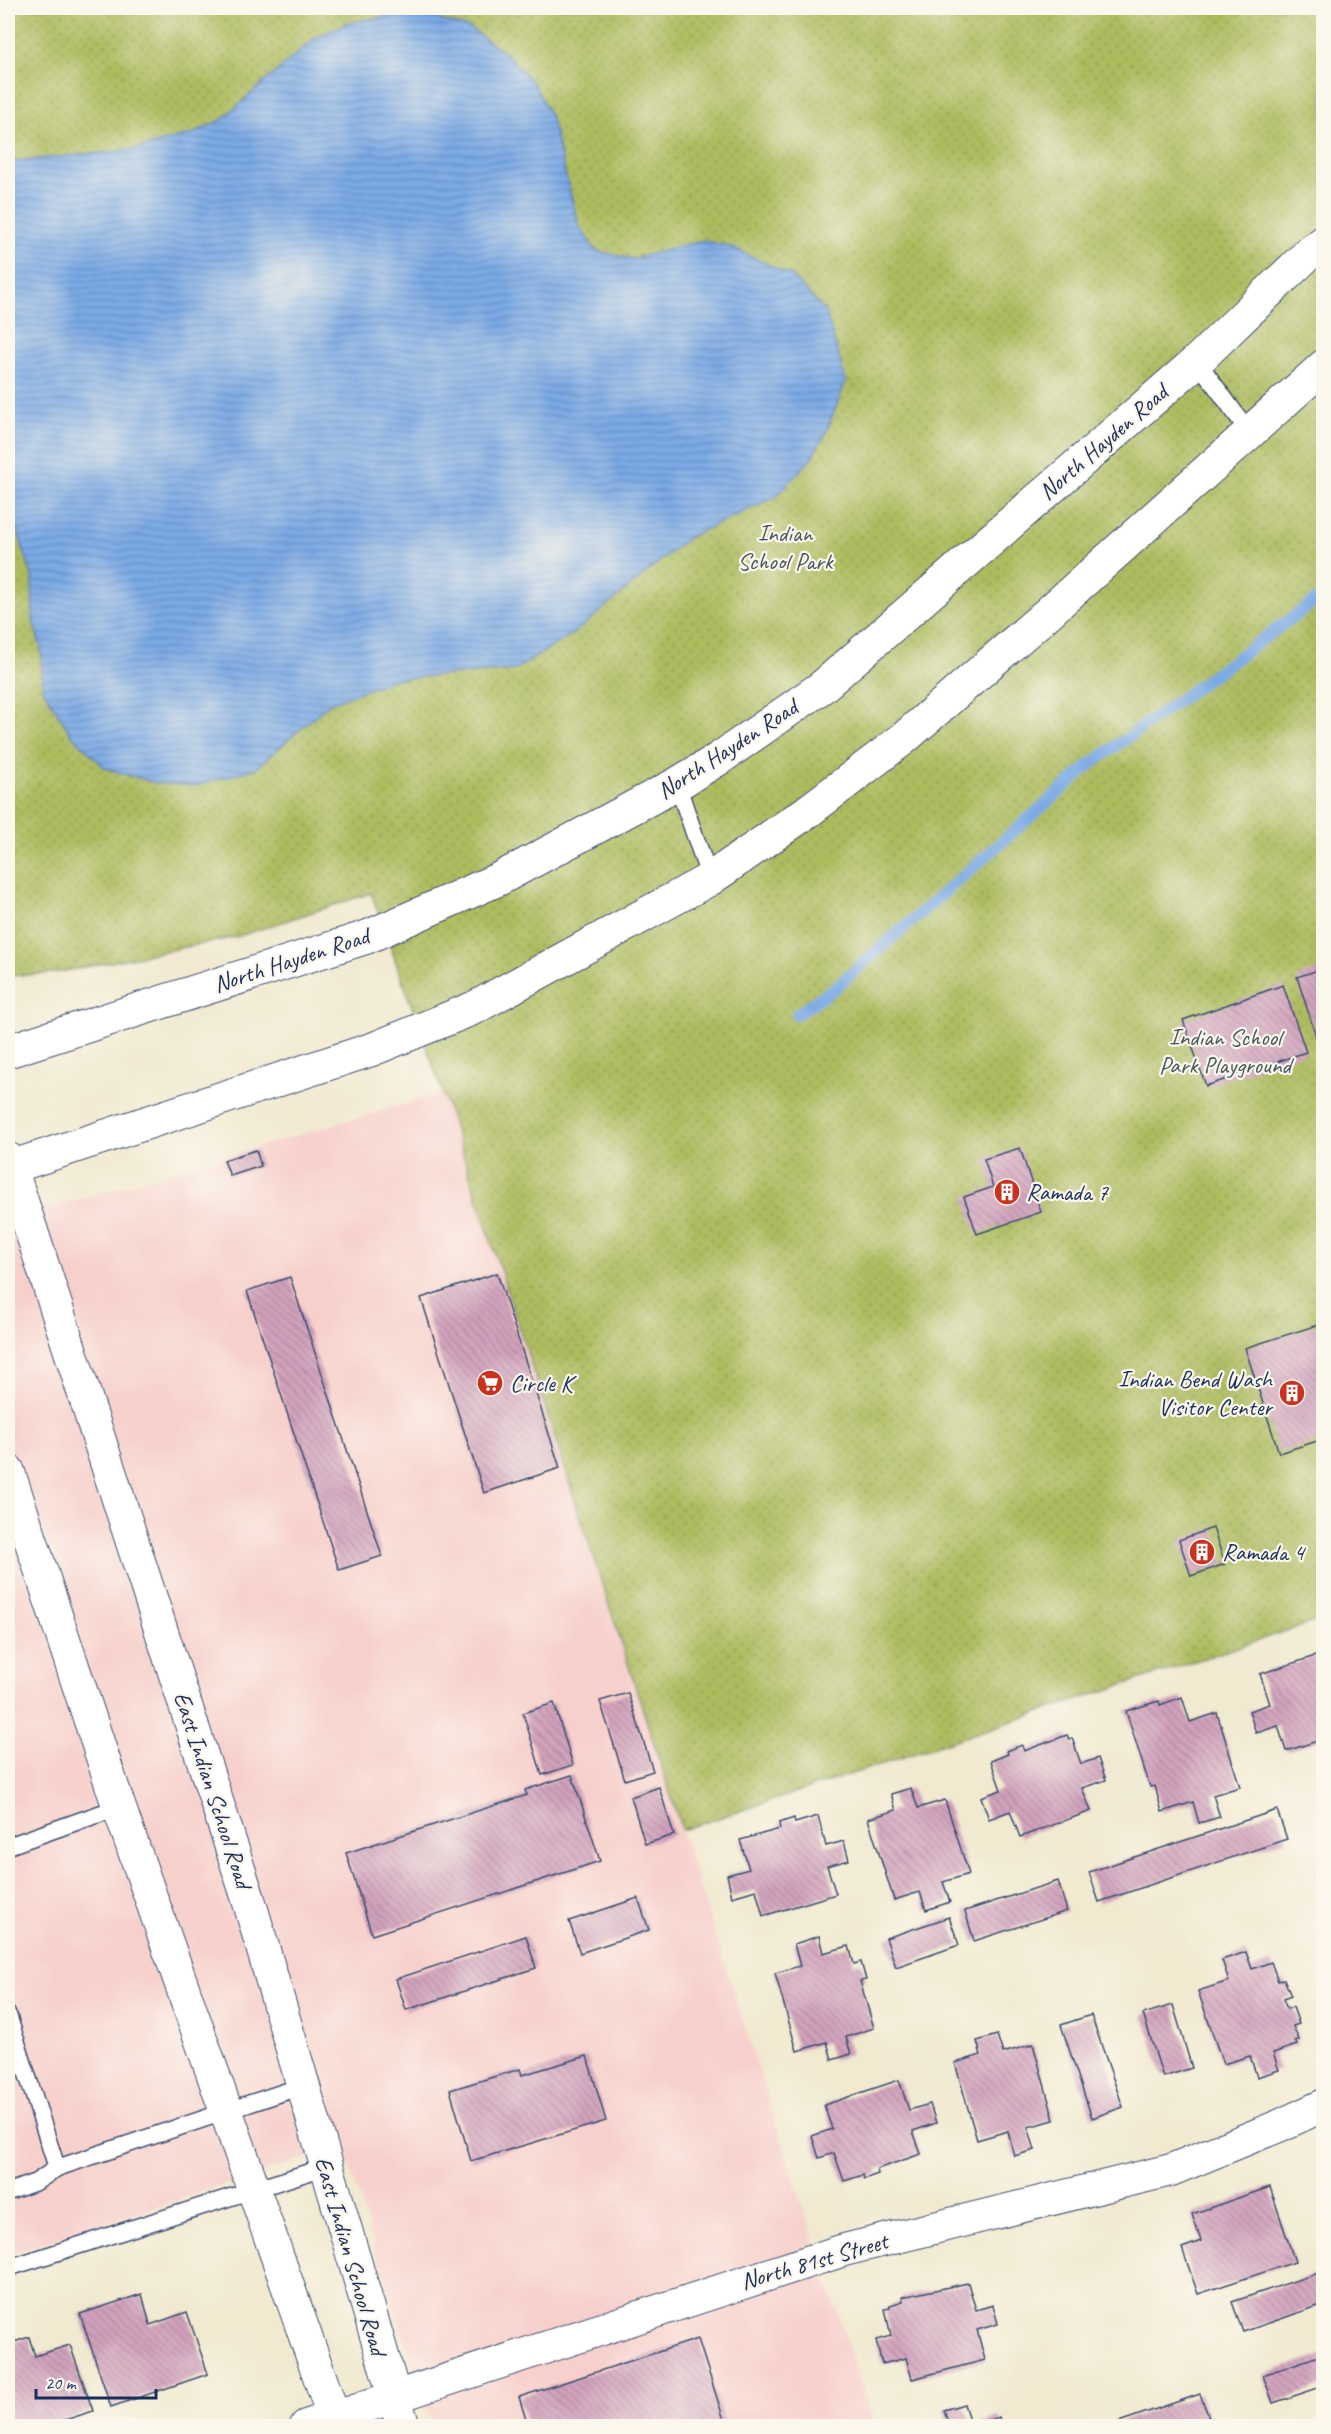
<svg xmlns="http://www.w3.org/2000/svg" width="1331" height="2434" viewBox="0 0 1331 2434" font-family="Caveat,sans-serif">
  <defs>
    <pattern id="park-dots" width="8" height="8" patternUnits="userSpaceOnUse" patternTransform="scale(1.5)"><rect width="8" height="8" fill="#aebc5f"/><path d="M2 2h.1M6 6h.1" fill="none" stroke="#8d9952" stroke-width="1.8" stroke-linecap="round"/></pattern>
    <pattern id="water-rules" width="6" height="5" patternUnits="userSpaceOnUse" patternTransform="scale(1.5)"><rect width="6" height="5" fill="#7baae5"/><path d="M0 2.5h6" fill="none" stroke="#648bbd"/></pattern>
    <pattern id="building-back-hatch" width="6" height="6" patternUnits="userSpaceOnUse" patternTransform="scale(1.5)"><rect width="6" height="6" fill="#d3a3bd"/><path d="M-1 5l2 2M0 0l6 6M5-1l2 2" fill="none" stroke="#aa859d"/></pattern>
  </defs>
  <rect width="100%" height="100%" fill="#fbf7ec"/>
  <filter id="ink" filterUnits="userSpaceOnUse"><feTurbulence type="fractalNoise" baseFrequency=".0167" numOctaves="2"/><feDisplacementMap in="SourceGraphic" scale="12" xChannelSelector="R" yChannelSelector="G"/><feConvolveMatrix kernelMatrix="1 2 1 2 8 2 1 2 1" color-interpolation-filters="sRGB"/></filter>
  <filter id="wash" filterUnits="userSpaceOnUse"><feTurbulence type="fractalNoise" baseFrequency=".008" numOctaves="4" result="noise"/><feDisplacementMap in="SourceGraphic" scale="24" xChannelSelector="R" yChannelSelector="G"/><feGaussianBlur stdDeviation="1.35" result="paint"/><feColorMatrix in="noise" values="0 0 0 0 0 0 0 0 0 0 0 0 0 0 0 0 0 1.4 0 .05"/><feComposite in="paint" operator="in"/></filter>
  <g filter="url(#wash)">
    <rect width="100%" height="100%" fill="#f1e9d0"/>
    <!-- built -->
    <path fill="#f7d0cc" d="M443,1093L826,2278L875,2426H440L427,2414L343,2146L8,2255V1220Z"/>
    <!-- park -->
    <path fill="url(#park-dots)" stroke="#64765e" stroke-width="1.5" d="M8,8H1323V1619L682,1830L443,1093L371,893L236,937L55,973L9,976L8,974Z"/>
    <!-- water -->
    <path fill="url(#water-rules)" stroke="#4b6ca2" stroke-width="1.5" d="M393,15L427,16L471,29L506,54L533,83L550,115L579,226L596,251L633,259L703,240L731,247L792,276L826,313L846,381L826,433L810,460L776,497L689,537L577,631L515,670L395,679L330,703L256,768L196,786L156,783L121,773L104,767L70,733L43,689L41,648L33,621L32,576L17,529L8,512V162L137,149L192,134L221,120L315,38L347,23Z"/>
    <g fill="none" stroke-linecap="round" stroke-linejoin="round">
      <!-- stream -->
      <path stroke="#7baae5" stroke-width="12" d="M797,1014L836,987L1091,764L1318,599"/>
    </g>
    <g id="blocks">
      <!-- building -->
      <g fill="url(#building-back-hatch)">
        <path d="M1324,968V1058H1323L1297,977Z"/>
        <path d="M1283,985L1306,1052L1206,1086L1183,1020Z"/>
        <path d="M1020,1148L1041,1212L977,1234L964,1197L993,1187L984,1159Z"/>
        <path d="M256,1150L261,1166L230,1176L224,1160Z"/>
        <path d="M497,1273L560,1468L484,1493L421,1298Z"/>
        <path d="M290,1277L382,1556L339,1570L247,1291Z"/>
        <path d="M1324,1323V1439L1279,1453L1245,1348Z"/>
        <path d="M1213,1528L1225,1564L1191,1576L1179,1540Z"/>
        <path d="M1324,1653V1739L1286,1751L1278,1726L1256,1733L1249,1711L1270,1704L1260,1674Z"/>
        <path d="M628,1693L653,1771L625,1780L600,1701Z"/>
        <path d="M1182,1697L1190,1722L1217,1713L1240,1787L1213,1795L1220,1817L1199,1823L1193,1802L1162,1812L1155,1786L1150,1787L1126,1711L1159,1701L1160,1705Z"/>
        <path d="M554,1703L573,1765L542,1775L523,1713Z"/>
        <path d="M1067,1735L1069,1739L1072,1738L1081,1764L1098,1758L1106,1780L1082,1788L1091,1811L1020,1837L1010,1811L989,1819L981,1797L1001,1790L991,1761L1008,1754L1007,1751L1022,1745L1024,1751Z"/>
        <path d="M572,1775L600,1861L372,1935L346,1853L527,1795L525,1790Z"/>
        <path d="M659,1787L674,1835L645,1844L631,1797Z"/>
        <path d="M911,1788L918,1808L945,1800L969,1874L943,1882L950,1902L926,1910L920,1892L894,1900L868,1819L896,1810L891,1794Z"/>
        <path d="M1277,1810L1287,1839L1099,1902L1089,1872Z"/>
        <path d="M818,1816L826,1846L844,1841L849,1860L827,1866L836,1894L763,1916L756,1890L732,1897L727,1875L749,1869L740,1840L780,1829L779,1823L794,1818L795,1823Z"/>
        <path d="M1058,1881L1067,1911L974,1941L965,1911Z"/>
        <path d="M638,1898L649,1930L580,1953L569,1921Z"/>
        <path d="M949,1917L959,1945L896,1967L886,1938Z"/>
        <path d="M526,1936L536,1968L406,2010L396,1979Z"/>
        <path d="M819,1936L823,1953L849,1946L854,1964L861,1962L866,1980L860,1981L874,2028L846,2037L851,2054L832,2060L827,2042L797,2051L775,1973L800,1966L794,1944Z"/>
        <path d="M1246,1952L1252,1969L1271,1962L1278,1981L1284,1979L1291,1996L1283,1999L1287,2009L1293,2007L1299,2024L1293,2026L1299,2040L1295,2041L1297,2045L1273,2053L1279,2070L1257,2077L1250,2056L1223,2064L1198,1991L1229,1981L1222,1960Z"/>
        <path d="M1173,2005L1192,2068L1163,2077L1143,2014Z"/>
        <path d="M1091,2015L1123,2107L1092,2118L1061,2025Z"/>
        <path d="M997,2035L1003,2053L1033,2044L1054,2120L1028,2127L1035,2150L1014,2156L1008,2131L977,2140L955,2063L981,2055L977,2041Z"/>
        <path d="M587,2056L606,2121L471,2161L450,2090L520,2069L522,2075Z"/>
        <path d="M899,2080L909,2110L930,2104L936,2123L913,2131L921,2154L877,2169L878,2174L864,2179L863,2175L844,2181L834,2153L819,2158L812,2136L832,2129L824,2105Z"/>
        <path d="M1270,2187L1295,2262L1198,2294L1182,2248L1201,2241L1192,2214Z"/>
        <path d="M1324,2271V2304L1243,2332L1232,2302Z"/>
        <path d="M968,2283L976,2310L993,2305L998,2324L977,2330L985,2360L912,2379L906,2358L882,2364L876,2340L891,2336L885,2309L890,2308V2305L903,2301L902,2297Z"/>
        <path d="M142,2294L150,2325L187,2312L208,2374L111,2407L80,2314Z"/>
        <path d="M29,2337L35,2356L70,2345L93,2411L47,2426H8V2344Z"/>
        <path d="M698,2339L726,2426H528L519,2397Z"/>
        <path d="M1324,2354V2386L1273,2403L1263,2375Z"/>
        <path d="M1200,2394L1211,2423L1200,2426H1107Z"/>
        <path d="M964,2404L971,2426L999,2417L1002,2426H950L944,2410Z"/>
      </g>
    </g>
  </g>
  <g filter="url(#ink)">
    <use href="#blocks" fill-opacity="0" stroke="#3b4b6f" stroke-width="1.5"/>
    <g fill="none" stroke-linecap="round" stroke-linejoin="round">
      <defs>
        <g id="service">
          <path d="M1197,361L1249,432"/>
          <path d="M677,784L710,879"/>
          <path d="M8,1846L119,1807"/>
          <path d="M8,2015L57,2168"/>
          <path d="M8,2192L36,2182L57,2168L302,2086"/>
          <path d="M8,2268L325,2167"/>
        </g>
        <path id="minor" d="M306,2426L844,2250L1171,2170L1281,2125L1324,2105"/>
        <g id="secondary">
          <path d="M8,1159L249,1901L403,2426"/>
          <path d="M8,1471L119,1807L337,2426"/>
        </g>
        <g id="primary">
          <path d="M8,1051L367,937L499,879L677,784L720,758L822,687L1197,361L1308,254L1324,242"/>
          <path d="M8,1168L373,1049L474,1008L710,879L807,812L903,739L1048,613L1324,366"/>
        </g>
      </defs>
      <!-- service casing -->
      <use href="#service" stroke="#3b4b6f" stroke-width="19"/>
      <!-- minor casing -->
      <use href="#minor" stroke="#3b4b6f" stroke-width="34"/>
      <!-- secondary casing -->
      <use href="#secondary" stroke="#3b4b6f" stroke-width="35"/>
      <!-- primary casing -->
      <use href="#primary" stroke="#3b4b6f" stroke-width="35"/>
      <!-- service -->
      <use href="#service" stroke="#fff" stroke-width="16"/>
      <!-- minor -->
      <use href="#minor" stroke="#fff" stroke-width="32"/>
      <!-- secondary -->
      <use href="#secondary" stroke="#fff" stroke-width="33"/>
      <!-- primary -->
      <use href="#primary" stroke="#fff" stroke-width="33"/>
    </g>
  </g>
  <!-- icons -->
  <defs>
    <symbol id="building-disc" viewBox="-11 -11 22 22"><circle r="9.5" fill="#c8321e" stroke="#fbf7ec"/><path d="M-4-6H4V6H1V3H-1V6H-4ZM-2.5-4.3h1.7v1.8h-1.7ZM.8-4.3h1.7v1.8H.8ZM-2.5-1h1.7V.8h-1.7ZM.8-1h1.7V.8H.8Z" fill="#fff"/></symbol>
    <symbol id="supermarket-disc" viewBox="-11 -11 22 22"><circle r="9.5" fill="#c8321e" stroke="#fbf7ec"/><path d="M-6-5.5h2.5l.6 2H6L4.5 2H-2.5L-4.4-4H-6ZM-1.5 3.2a1.3 1.3 0 1 0 .1 0ZM3 3.2a1.3 1.3 0 1 0 .1 0Z" fill="#fff"/></symbol>
  </defs>
  <g fill-rule="evenodd">
    <use href="#building-disc" x="992" y="1177" width="30" height="30"/>
    <use href="#supermarket-disc" x="475" y="1368" width="30" height="30"/>
    <use href="#building-disc" x="1277" y="1378" width="30" height="30"/>
    <use href="#building-disc" x="1187" y="1537" width="30" height="30"/>
  </g>
  <g text-anchor="middle" stroke-width="4.5" stroke-linejoin="round" paint-order="stroke">
    <!-- street labels -->
    <g font-size="24" fill="#1b2f5e" stroke="#fbf7ec">
      <text transform="translate(1103 442) rotate(-41)" y="8">North Hayden Road</text>
      <text transform="translate(727 749) rotate(-33)" y="8">North Hayden Road</text>
      <text transform="translate(291 960) rotate(-18)" y="8">North Hayden Road</text>
      <text transform="translate(213 1790) rotate(72)" y="8">East Indian School Road</text>
      <text transform="translate(351 2256) rotate(74)" y="8">East Indian School Road</text>
      <text transform="translate(814 2261) rotate(-16)" y="8">North 81st Street</text>
    </g>
    <!-- park labels -->
    <g font-size="24" fill="#47595e" stroke="#fbf7ec">
      <text x="785" y="541">Indian<tspan x="785" dy="28">School Park</tspan></text>
      <text x="1225" y="1045">Indian School<tspan x="1225" dy="28">Park Playground</tspan></text>
    </g>
    <!-- poi labels -->
    <g font-size="24" fill="#1b2f5e" stroke="#fbf7ec" text-anchor="start">
      <text x="1026" y="1200">Ramada 7</text>
      <text x="1272" y="1387" text-anchor="end">Indian Bend Wash<tspan x="1272" dy="28">Visitor Center</tspan></text>
      <text x="510" y="1391">Circle K</text>
      <text x="1222" y="1560">Ramada 4</text>
    </g>
  </g>
  <!-- margin -->
  <rect width="1331" height="2434" fill="none" stroke="#fbf7ec" stroke-width="30"/>
  <!-- scale -->
  <path d="M36 2389v9h120v-9" fill="none" stroke="#1b2f5e" stroke-width="3"/>
  <text x="45" y="2389" font-size="18" fill="#1b2f5e" stroke="#fbf7ec" stroke-width="4.5" paint-order="stroke">20 m</text>
</svg>
